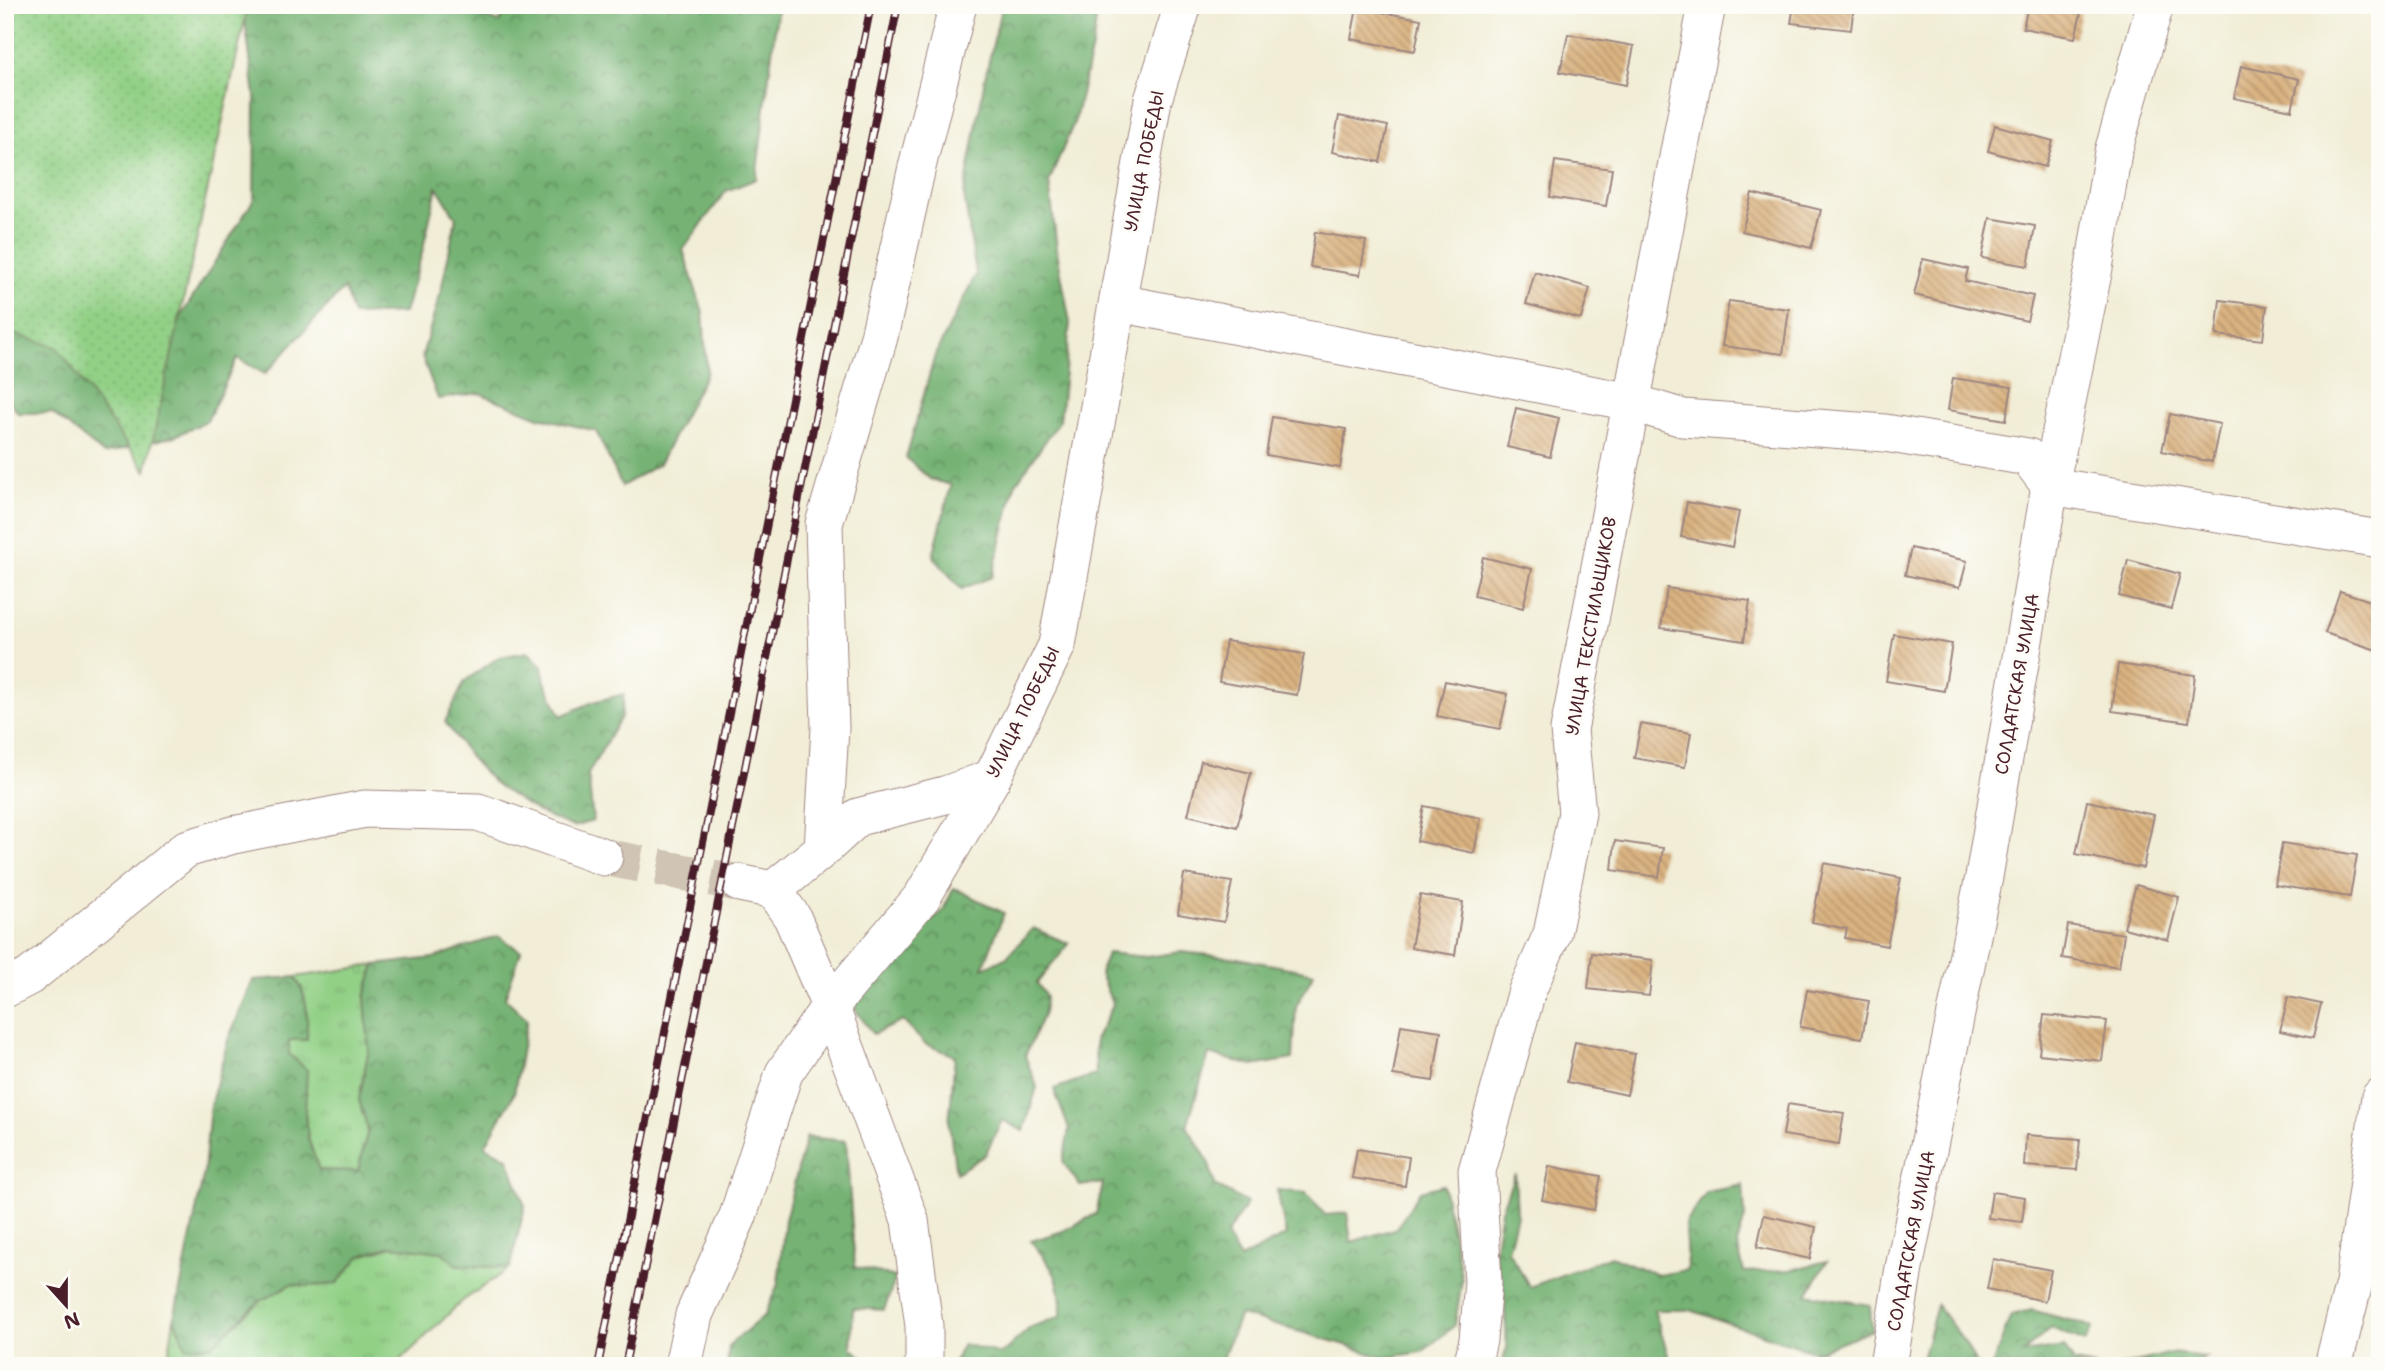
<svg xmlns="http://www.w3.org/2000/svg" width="2385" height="1371" viewBox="0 0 2385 1371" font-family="'Shantell Sans',sans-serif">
  <defs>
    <pattern id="grass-tufts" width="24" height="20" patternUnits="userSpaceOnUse" patternTransform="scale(1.75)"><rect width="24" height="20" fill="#92d086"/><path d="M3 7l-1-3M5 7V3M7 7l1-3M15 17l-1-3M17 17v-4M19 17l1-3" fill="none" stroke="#7fb274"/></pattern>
    <pattern id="forest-crowns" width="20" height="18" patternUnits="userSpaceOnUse" patternTransform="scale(1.75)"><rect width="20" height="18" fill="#75b273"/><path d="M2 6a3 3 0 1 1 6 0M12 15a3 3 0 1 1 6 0" fill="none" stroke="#62905f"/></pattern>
    <pattern id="garden-dots" width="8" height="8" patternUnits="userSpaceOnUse" patternTransform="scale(1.75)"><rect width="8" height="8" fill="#92d086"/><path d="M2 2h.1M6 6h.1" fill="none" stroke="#7fb274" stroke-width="1.8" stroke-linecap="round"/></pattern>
    <pattern id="building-back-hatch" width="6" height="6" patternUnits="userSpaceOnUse" patternTransform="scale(1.75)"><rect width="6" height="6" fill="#dab381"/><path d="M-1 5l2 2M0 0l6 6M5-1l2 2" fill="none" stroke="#b3916a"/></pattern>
  </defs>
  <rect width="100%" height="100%" fill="#fdfcf7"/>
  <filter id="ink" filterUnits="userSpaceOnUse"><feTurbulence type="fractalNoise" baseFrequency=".0143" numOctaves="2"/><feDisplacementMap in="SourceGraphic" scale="14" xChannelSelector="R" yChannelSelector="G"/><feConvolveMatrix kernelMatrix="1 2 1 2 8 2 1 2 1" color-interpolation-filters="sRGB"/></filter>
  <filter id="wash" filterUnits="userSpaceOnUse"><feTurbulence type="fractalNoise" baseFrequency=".00686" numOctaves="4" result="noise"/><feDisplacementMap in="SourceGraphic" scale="28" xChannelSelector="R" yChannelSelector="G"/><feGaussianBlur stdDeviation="1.57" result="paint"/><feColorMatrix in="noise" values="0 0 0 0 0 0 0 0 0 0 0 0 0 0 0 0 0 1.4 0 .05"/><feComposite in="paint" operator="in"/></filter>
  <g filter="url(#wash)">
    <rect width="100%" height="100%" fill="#f1edd6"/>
    <!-- grass -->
    <g fill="url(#grass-tufts)" stroke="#6e7858" stroke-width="2">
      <path d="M375,965L365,997L369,1049L359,1100L368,1129L358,1171L318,1170L308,1138L305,1113L289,1055V1040L307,1039C307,1014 309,998 295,977Z"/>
      <path d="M392,1246L442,1252L457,1265L510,1268L461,1302L395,1366H167L174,1319L186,1346H211L259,1302L291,1284L306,1286L336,1284L360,1256Z"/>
    </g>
    <!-- forest -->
    <g fill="url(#forest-crowns)" stroke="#60684f" stroke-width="2">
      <path d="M243,5H482L480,16L500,22L506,5H778L756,179L726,191L683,250L703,313L707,372L659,464L622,486L596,431L539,417L479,393L438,399L422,356L441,291L456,218L437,187L422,253L404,313L353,315L344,288L265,374L237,358L207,421L175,436L104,454L52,413H18L5,394V296L155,358L254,199L255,96Z"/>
      <path d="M1002,5H1098L1093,43L1075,120L1049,182L1058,257L1070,323L1060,420L1015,485L992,577L961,589L933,556L951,485L930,479L906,458L935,355L976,274L964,195L985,78Z"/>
      <path d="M528,652L542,666L545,682L561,716L593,702L624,694L621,717L588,774L593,821L573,827L538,812L496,785L471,758L445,722L465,681L499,657Z"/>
      <path d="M954,888L1004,913L983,968L1006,958L1033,928L1069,944L1037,983L1046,996L1044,1013L1025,1056L1037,1087L1024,1131L1002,1120L985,1155L956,1173L949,1123L955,1056L925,1044L903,1021L873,1034L855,1009L863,987L898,951L942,912Z"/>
      <path d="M498,936L521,951L505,998L527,1019L514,1094L485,1146L508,1158L525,1206L510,1268L457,1265L442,1252L392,1246L360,1256L336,1284L306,1286L291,1284L259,1302L211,1346L186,1347L174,1319L204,1172L210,1107L228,1040L253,980L295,977C309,998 307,1015 307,1040H289V1054L307,1070L305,1113L308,1138L319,1170L358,1171L368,1130L359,1100L369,1049L365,997L375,965L433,958Z"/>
      <path d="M1181,952L1238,958L1314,973L1296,1006L1293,1059L1253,1066L1209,1054L1187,1126L1208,1161L1215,1185L1247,1203L1226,1235L1240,1259L1286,1235L1277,1190L1306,1193L1325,1215L1347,1213L1351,1242L1397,1228L1420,1191L1443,1185L1462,1279L1455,1325L1422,1352L1383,1358L1343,1344L1240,1315L1219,1366H1063L1051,1362L1049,1366H952L963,1344L1001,1354L1031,1327L1061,1316C1062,1279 1054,1269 1031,1241L1063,1231L1096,1214L1103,1183L1080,1186L1063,1162L1069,1129L1054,1089L1096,1074L1095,1040L1113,1005L1100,974L1107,953L1147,957Z"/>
      <path d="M806,1137L846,1141L855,1267L896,1277L884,1310L853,1308L851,1348L876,1366H727L729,1345L765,1315L778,1284L785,1220Z"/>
      <path d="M1515,1174L1517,1215L1508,1251L1530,1287L1611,1256L1658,1275L1687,1270L1685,1223L1707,1192L1743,1185L1745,1217L1737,1244L1744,1272L1790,1270L1827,1261L1807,1294L1870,1305L1872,1330L1815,1352L1690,1310H1654L1670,1361L1666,1366H1501L1507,1348L1504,1294L1494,1252L1501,1210Z"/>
      <path d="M1937,1305L1967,1346L1977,1366H1920Z"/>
      <path d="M2032,1310L2093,1327L2085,1342L2051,1328L2023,1353L2064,1347L2074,1362L2095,1366H1992L2011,1315Z"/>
      <path d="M2171,1353L2206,1357L2189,1366H2121Z"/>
    </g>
    <!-- garden -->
    <path fill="url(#garden-dots)" stroke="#6e7858" stroke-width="2" d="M5,5H248L146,471L57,347L5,331Z"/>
    <g id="blocks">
      <!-- building -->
      <g fill="url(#building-back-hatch)">
        <path d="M1794,5H1854L1851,30L1791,23Z"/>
        <path d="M2028,5H2040L2081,13L2075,38L2023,28Z"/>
        <path d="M1357,8L1421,19L1415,51L1351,39Z"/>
        <path d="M1568,34L1634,46L1626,85L1560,72Z"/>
        <path d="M2241,66L2299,79L2292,110L2234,98Z"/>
        <path d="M1339,116L1388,126L1380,162L1332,152Z"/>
        <path d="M1995,125L2053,141L2045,167L1988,151Z"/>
        <path d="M1555,161L1612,169L1606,206L1550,197Z"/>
        <path d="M1752,193L1821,210L1811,248L1742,231Z"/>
        <path d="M1990,218L2035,226L2028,266L1982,258Z"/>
        <path d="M1315,232L1366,241L1360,275L1310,267Z"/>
        <path d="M1923,259L1968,269L1965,281L2033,296L2027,321L1914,295Z"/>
        <path d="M1535,272L1590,288L1581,319L1526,304Z"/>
        <path d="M2220,300L2267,306L2263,340L2216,335Z"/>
        <path d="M1729,301L1789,309L1783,354L1722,346Z"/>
        <path d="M1953,378L2012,387L2006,420L1948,410Z"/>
        <path d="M1516,408L1559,418L1550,457L1507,447Z"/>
        <path d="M2170,414L2220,424L2212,462L2162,451Z"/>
        <path d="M1272,417L1346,429L1340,468L1266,455Z"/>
        <path d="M1687,502L1739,512L1732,547L1681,537Z"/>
        <path d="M1911,548L1967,561L1960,587L1905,575Z"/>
        <path d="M1483,557L1532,569L1523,608L1474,596Z"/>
        <path d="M2128,560L2180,574L2171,609L2119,596Z"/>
        <path d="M1667,588L1750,601L1744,641L1661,628Z"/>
        <path d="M2340,591L2380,604V651L2325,633Z"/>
        <path d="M1894,634L1952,644L1944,691L1886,681Z"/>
        <path d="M1226,641L1304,654L1297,695L1219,682Z"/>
        <path d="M2118,664L2195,675L2189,722L2112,711Z"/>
        <path d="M1445,681L1508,694L1500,729L1437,716Z"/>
        <path d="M1641,724L1691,733L1685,767L1634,758Z"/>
        <path d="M1201,761L1251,773L1237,827L1188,815Z"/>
        <path d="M2087,801L2154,815L2143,868L2076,854Z"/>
        <path d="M1424,806L1481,818L1474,853L1417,841Z"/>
        <path d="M1615,841L1663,848L1659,877L1612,870Z"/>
        <path d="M2282,843L2357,855L2350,897L2275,885Z"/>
        <path d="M1824,863L1901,878L1887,946L1845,938L1847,929L1812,922Z"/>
        <path d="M1184,874L1232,882L1224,922L1178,914Z"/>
        <path d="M2136,885L2179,897L2168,940L2124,928Z"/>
        <path d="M1420,895L1463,902L1455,955L1411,948Z"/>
        <path d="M2068,925L2124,934L2119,967L2062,958Z"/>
        <path d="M1592,953L1653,960L1649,996L1588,989Z"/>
        <path d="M1807,990L1869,1001L1862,1038L1800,1027Z"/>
        <path d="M2288,997L2321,1004L2313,1038L2280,1031Z"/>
        <path d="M2044,1015L2107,1021L2102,1061L2039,1054Z"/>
        <path d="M1401,1025L1441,1031L1433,1081L1393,1075Z"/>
        <path d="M1575,1042L1635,1054L1627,1095L1567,1082Z"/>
        <path d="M1788,1104L1844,1113L1839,1144L1783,1135Z"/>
        <path d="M2026,1135L2080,1139L2077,1170L2024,1166Z"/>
        <path d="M1357,1149L1409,1157L1405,1186L1352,1178Z"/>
        <path d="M1549,1166L1601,1176L1594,1210L1542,1200Z"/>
        <path d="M1992,1192L2025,1197L2022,1222L1988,1218Z"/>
        <path d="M1764,1215L1816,1227L1810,1259L1757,1247Z"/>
        <path d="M1993,1259L2051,1270L2045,1301L1987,1289Z"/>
      </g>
    </g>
  </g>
  <g filter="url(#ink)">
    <use href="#blocks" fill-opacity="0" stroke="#9e8680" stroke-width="2"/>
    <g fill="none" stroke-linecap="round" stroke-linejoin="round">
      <!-- minor-tunnel -->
      <path stroke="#d0c4b4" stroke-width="37" stroke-dasharray="37 18" stroke-linecap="butt" d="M604,857L739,883"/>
      <defs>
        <g id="minor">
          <path d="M1119,303L1631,402L1683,418L1885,433L2028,457L2050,486L2380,539"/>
          <path d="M823,849L830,728L824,524L879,337L917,167L958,5"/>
          <path d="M773,890L823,849L858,817L945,795L992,778"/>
          <path d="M5,989L30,976L186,849L233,835L365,809L478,812L604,857"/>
          <path d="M683,1366L694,1315L738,1216L784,1073L830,1006L792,917L773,890L739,883"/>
          <path d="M924,1366V1326L910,1220L830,1006L922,897L992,778L1057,645L1153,100L1183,5"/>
          <path d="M1472,1366L1478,1340L1483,1282L1477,1171L1527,991L1552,934L1577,813L1569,730L1707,5"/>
          <path d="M1888,1366L1904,1268L1984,877L2050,486L2094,268L2113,152L2155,5"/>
          <path d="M2333,1366L2354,1283L2380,1097"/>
        </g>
      </defs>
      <!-- minor casing -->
      <use href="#minor" stroke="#9e8680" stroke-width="39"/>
      <!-- minor -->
      <use href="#minor" stroke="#fff" stroke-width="37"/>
      <defs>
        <g id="rail">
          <path d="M598,1366L871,5"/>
          <path d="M625,1366L898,5"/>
        </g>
      </defs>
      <!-- rail casing -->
      <use href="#rail" stroke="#4a1f2b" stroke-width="8"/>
      <!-- rail -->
      <use href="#rail" stroke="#fdfcf7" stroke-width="5" stroke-dasharray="16" stroke-linecap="butt"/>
    </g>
  </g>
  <g text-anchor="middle" stroke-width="6" stroke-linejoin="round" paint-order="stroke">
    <!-- street labels -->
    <g font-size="18" fill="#4a1f2b" stroke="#fdfcf7">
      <text transform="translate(1144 161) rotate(-79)" y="6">УЛИЦА ПОБЕДЫ</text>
      <text transform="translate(1591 626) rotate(-80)" y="6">УЛИЦА ТЕКСТИЛЬЩИКОВ</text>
      <text transform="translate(2017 684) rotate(-80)" y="6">СОЛДАТСКАЯ УЛИЦА</text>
      <text transform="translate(1023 712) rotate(-64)" y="6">УЛИЦА ПОБЕДЫ</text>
      <text transform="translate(1911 1241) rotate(-79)" y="6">СОЛДАТСКАЯ УЛИЦА</text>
    </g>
  </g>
  <!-- margin -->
  <rect width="2385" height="1371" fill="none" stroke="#fdfcf7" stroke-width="28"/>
  <!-- north arrow -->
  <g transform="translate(66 1305) rotate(159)" stroke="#fdfcf7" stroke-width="5" paint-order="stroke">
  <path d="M0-5L12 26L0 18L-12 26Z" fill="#4a1f2b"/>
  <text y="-10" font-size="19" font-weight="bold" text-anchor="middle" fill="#4a1f2b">N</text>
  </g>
</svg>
